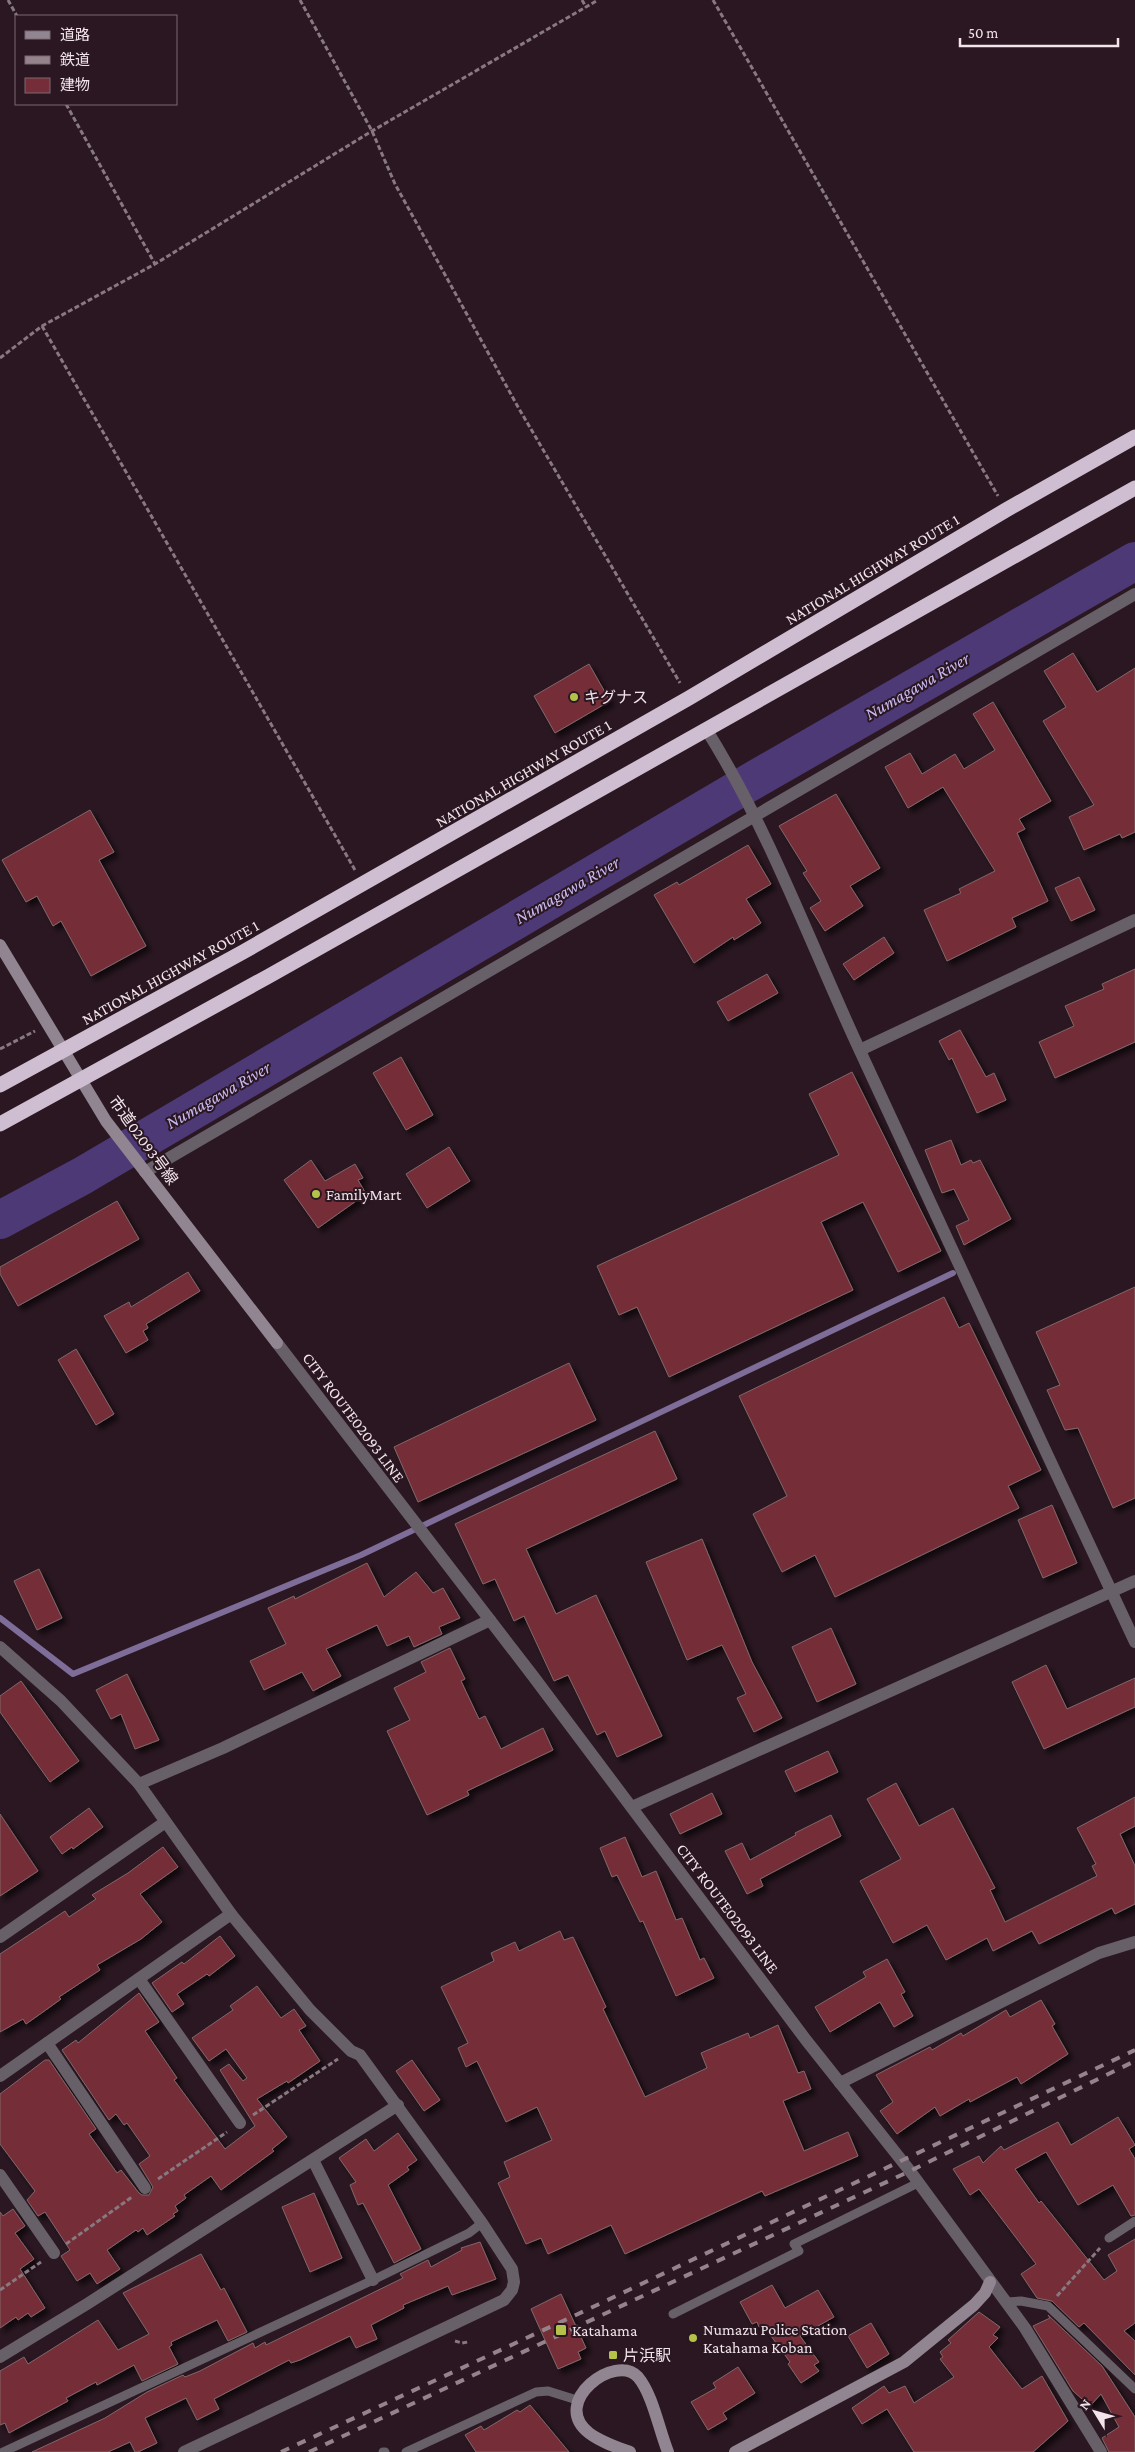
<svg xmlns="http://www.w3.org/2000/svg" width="1135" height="2452" viewBox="0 0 1135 2452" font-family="'Crimson Pro','Noto Sans JP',serif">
  <defs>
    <filter id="shadow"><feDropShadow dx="4.5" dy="4.5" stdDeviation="2.5" flood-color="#0009"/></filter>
  </defs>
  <rect width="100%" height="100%" fill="#2a1721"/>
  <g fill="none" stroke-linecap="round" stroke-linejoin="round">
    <!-- stream -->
    <path stroke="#7e6c99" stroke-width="6" d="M0,1618L73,1674L361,1555L953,1273"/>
    <!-- river -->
    <path stroke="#4d3976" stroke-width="38" d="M0,1220L82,1176L747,784L1135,561"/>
  </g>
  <!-- building -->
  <g fill="#752d39" stroke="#816769" filter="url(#shadow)">
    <path d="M1073,653L1097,692L1135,668V832L1122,838L1120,834L1084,850L1069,817L1094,805L1043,721L1066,707L1044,671Z"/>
    <path d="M589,664L610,701L555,733L534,696Z"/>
    <path d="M993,702L1051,801L1019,819L1025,829L1017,833L1048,901L1012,918L1016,927L947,961L924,910L961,893L959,889L995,871L943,787L908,808L885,767L910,753L922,774L955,754L964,769L995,750L973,714Z"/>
    <path d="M836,794L880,868L850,886L863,906L825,931L810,908L821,901L803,873L807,871L779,826Z"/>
    <path d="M90,810L114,852L99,860L146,946L91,976L61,921L53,926L37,896L26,902L2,860Z"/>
    <path d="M748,845L771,884L746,899L761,923L734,940L733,937L694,963L654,895L677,882L679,885Z"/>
    <path d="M1079,877L1095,910L1071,921L1055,888Z"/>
    <path d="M884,937L894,953L854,980L843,964Z"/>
    <path d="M1135,969V1042L1055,1078L1039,1042L1074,1026L1065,1006L1104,989L1102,984Z"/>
    <path d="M767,974L778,993L728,1021L717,1002Z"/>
    <path d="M960,1030L986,1077L994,1073L1006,1100L977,1113L952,1058L949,1060L939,1041Z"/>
    <path d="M401,1057L433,1115L406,1130L373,1073Z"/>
    <path d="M852,1072L941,1251L898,1272L863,1202L821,1222L853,1290L669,1377L637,1307L619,1315L597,1266L839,1155L809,1094Z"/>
    <path d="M951,1140L961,1165L971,1160L973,1163L980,1160L1011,1219L964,1245L956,1226L969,1220L954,1189L942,1193L925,1150Z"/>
    <path d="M449,1147L470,1181L427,1208L406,1174Z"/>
    <path d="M311,1160L325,1181L355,1164L363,1178L358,1180L366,1194L318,1228L284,1180Z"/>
    <path d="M117,1201L139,1239L18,1306L0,1274V1267Z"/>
    <path d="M188,1272L200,1291L146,1324L148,1328L143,1331L148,1340L126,1353L104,1316L129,1302L131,1307Z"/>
    <path d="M1135,1287V1498L1113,1508L1078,1428L1065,1430L1047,1390L1060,1385L1036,1332Z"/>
    <path d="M944,1297L959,1328L969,1323L1041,1470L1008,1486L1019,1508L835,1597L815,1555L782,1572L753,1514L787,1496L739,1396Z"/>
    <path d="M76,1349L114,1414L96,1425L58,1360Z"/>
    <path d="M569,1363L596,1420L418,1502L394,1447Z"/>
    <path d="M655,1431L677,1479L526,1549L556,1614L596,1595L662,1736L617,1757L605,1731L597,1735L568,1675L554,1681L524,1616L514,1621L495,1579L483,1584L455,1524Z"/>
    <path d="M1052,1505L1077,1563L1043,1578L1018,1520Z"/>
    <path d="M702,1539L752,1662L782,1718L754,1732L737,1698L746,1694L722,1645L687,1660L646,1562Z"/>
    <path d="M367,1563L384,1597L416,1572L433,1593L443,1588L460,1618L439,1627L442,1634L414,1647L409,1636L387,1646L377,1625L326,1649L341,1676L313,1691L302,1672L264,1690L250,1661L286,1644L268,1608L294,1596L295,1599Z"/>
    <path d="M39,1569L62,1618L37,1630L14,1581Z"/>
    <path d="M831,1628L856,1684L817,1702L792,1647Z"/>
    <path d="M450,1648L465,1679L461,1681L479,1719L485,1716L501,1749L543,1728L553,1750L467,1791L469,1795L427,1815L387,1731L410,1720L394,1688L426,1672L421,1662Z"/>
    <path d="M1046,1665L1067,1709L1135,1678V1707L1044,1749L1012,1682Z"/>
    <path d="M127,1674L159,1740L135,1749L121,1714L111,1719L96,1690Z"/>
    <path d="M21,1681L79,1761L50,1782L0,1712V1696Z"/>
    <path d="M828,1751L838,1772L795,1792L785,1771Z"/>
    <path d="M896,1783L919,1826L953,1808L995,1888L990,1890L1005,1922L1097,1876L1092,1866L1096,1864L1077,1828L1135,1797V1826L1120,1834L1135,1866V1904L1115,1914L1112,1908L1039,1944L1032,1931L993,1951L987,1938L946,1960L927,1925L893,1943L860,1881L901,1859L867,1799Z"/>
    <path d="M712,1793L722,1814L680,1834L670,1814Z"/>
    <path d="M89,1808L103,1827L73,1849L72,1847L62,1854L50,1837Z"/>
    <path d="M0,1814L38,1871L0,1896Z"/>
    <path d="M831,1815L841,1836L760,1879L763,1886L747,1894L725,1851L742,1843L750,1860L796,1835L795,1833Z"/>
    <path d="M625,1837L642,1877L656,1871L676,1920L682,1918L700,1960L704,1958L714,1978L676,1996L643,1921L640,1922L617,1875L612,1877L600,1848Z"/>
    <path d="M163,1847L178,1867L140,1894L162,1922L141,1939L97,1965L100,1970L59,1997L61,1999L43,2012L26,2024L23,2019L0,2032V1954L65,1911L69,1917L96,1899L92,1895L128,1873Z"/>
    <path d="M560,1931L564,1940L573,1937L606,2007L603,2009L645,2097L707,2068L701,2053L748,2033L750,2038L778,2025L798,2073L804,2071L811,2089L783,2101L804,2151L848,2132L858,2156L765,2196L762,2191L625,2254L611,2225L548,2254L541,2238L526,2244L498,2183L510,2177L504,2162L552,2140L537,2107L506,2122L477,2061L466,2067L458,2048L468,2043L441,1987L494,1961L491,1953L515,1942L519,1951Z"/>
    <path d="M220,1936L235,1956L209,1976L207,1974L177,1994L184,2004L172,2012L152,1983L182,1962L184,1964Z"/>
    <path d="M887,1959L905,1992L901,1994L913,2016L894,2027L880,2002L830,2032L815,2007L866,1977L863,1972Z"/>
    <path d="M257,1986L281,2018L294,2009L306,2026L299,2030L320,2061L288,2083L287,2081L257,2099L287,2137L272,2149L274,2151L221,2190L211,2176L184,2195L186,2198L175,2206L178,2211L173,2214L175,2216L147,2235L143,2228L138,2232L136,2230L107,2250L120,2269L97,2284L90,2273L77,2281L61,2256L70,2250L45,2212L38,2216L27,2200L35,2191L0,2144V2094L45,2060H49L96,2129L89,2134L117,2173L121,2170L139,2193L142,2195H149L153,2187L139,2164L150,2156L127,2123L124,2125L116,2114L109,2120L62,2050L76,2040L78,2043L139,1993L159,2022L145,2031L177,2078L174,2080L225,2149L255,2126L220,2070L229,2064L243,2081L247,2078L226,2049L209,2061L192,2038L233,2010L230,2006Z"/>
    <path d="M1041,2000L1055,2024L1052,2026L1068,2054L1021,2084L1017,2077L970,2102L969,2099L940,2116L935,2107L897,2134L880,2111L893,2102L876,2075L930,2047L932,2050L961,2033L963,2036L1006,2010L1010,2017Z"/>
    <path d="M412,2060L440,2100L424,2111L396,2071Z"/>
    <path d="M1118,2117L1135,2145L1129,2149L1135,2159V2215L1131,2216L1113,2185L1078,2205L1046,2152L1015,2169L1039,2203L1041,2201L1104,2280L1117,2271L1108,2255L1135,2239V2323L1124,2331L1135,2341V2375L1084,2323L1079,2327L1052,2301L1037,2298L1021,2274L1036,2264L979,2189L970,2195L953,2169L979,2156L983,2163L1001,2146L1004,2150L1058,2122L1071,2145Z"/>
    <path d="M398,2133L417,2160L407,2167L409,2170L388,2185L421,2249L394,2263L363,2203L358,2205L350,2185L356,2182L339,2158L366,2139L374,2151Z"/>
    <path d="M314,2193L342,2258L310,2272L282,2207Z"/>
    <path d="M13,2209L25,2226L15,2233L34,2259L20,2269L45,2308L31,2317L28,2313L18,2320L16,2317L0,2328V2212L3,2216Z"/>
    <path d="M480,2242L496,2279L452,2295L448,2286L403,2305L404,2308L371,2325L377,2339L356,2348L350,2336L300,2360L291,2363L289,2360L214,2399L219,2409L197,2420L186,2398L145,2418L157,2443L138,2452H135L130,2442L108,2452H32L105,2418L147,2392L183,2375L185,2377L200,2371L253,2343L255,2348L265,2342L266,2345L403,2278L400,2274L428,2260L431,2267L462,2250L461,2248Z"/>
    <path d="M201,2254L221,2290L224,2288L247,2332L228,2341L217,2320L171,2342L172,2345L169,2347L178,2364L142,2381L134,2365L97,2385L96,2382L66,2398L68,2401L9,2433L5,2423L0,2425V2371L24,2357L28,2364L98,2320L118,2350L149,2334L123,2293Z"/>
    <path d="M772,2285L785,2308L818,2290L834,2317L800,2336L819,2362L814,2365L819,2371L801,2383L788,2364L790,2362L763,2325L759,2327L757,2322L752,2324L740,2302Z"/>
    <path d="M561,2294L586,2348L578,2352L581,2359L558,2369L531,2309Z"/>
    <path d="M979,2312L1000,2327L993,2335L998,2338L989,2347L1022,2389L1042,2376L1068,2421L1033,2452H914L887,2409L862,2424L852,2408L884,2386L889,2393L905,2386L914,2403L954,2377L940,2359L943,2357L940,2352L951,2343L948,2340Z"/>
    <path d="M1048,2315L1102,2366L1135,2417V2452H1109L1102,2438L1119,2427L1101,2394L1090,2406L1073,2391L1033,2326L1050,2318Z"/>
    <path d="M871,2323L889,2354L867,2368L848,2336Z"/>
    <path d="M738,2367L755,2393L723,2413L727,2419L708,2430L691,2402L716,2388L713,2383Z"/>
    <path d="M530,2405L569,2452H476L465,2435L481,2426L484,2430L517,2410L520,2412Z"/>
  </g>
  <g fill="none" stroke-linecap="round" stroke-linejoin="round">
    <!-- path -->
    <g stroke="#887880" stroke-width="3" stroke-dasharray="5 2.5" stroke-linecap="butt">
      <path d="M8,0L17,16"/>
      <path d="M300,0L372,131L395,184L518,407L680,683"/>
      <path d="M582,0L586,7"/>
      <path d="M713,0L998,496"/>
      <path d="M66,104L155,264"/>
      <path d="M42,326L355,870"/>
      <path d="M0,358L42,326L155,264L372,131L598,0"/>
      <path d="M0,1049L35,1031"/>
      <path d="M253,2115L338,2059"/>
      <path d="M158,2179L227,2132"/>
      <path d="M66,2244L132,2197"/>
      <path d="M0,2290L41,2262"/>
      <path d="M1057,2296L1100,2248"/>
      <path d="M455,2341L462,2343L468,2342"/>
    </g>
    <!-- lane -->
    <g stroke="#676068" stroke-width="9">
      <path d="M1109,2238L1135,2221"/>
      <path d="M1007,2302L1021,2301L1048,2306L1135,2389"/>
      <path d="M673,2314L799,2251L794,2244L918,2183"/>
      <path d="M3,2452L373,2280L469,2233L482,2223"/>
      <path d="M383,2452H385"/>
      <path d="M406,2452L536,2392L548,2391L577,2400"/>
    </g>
    <!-- street -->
    <g stroke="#676068" stroke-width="12">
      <path d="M706,729C769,829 811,946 861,1053C952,1250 1043,1446 1135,1642"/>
      <path d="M860,1050L1135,920"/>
      <path d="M145,1172L1135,594"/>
      <path d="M277,1343L533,1676L806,2040L910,2171L1025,2328L1101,2452"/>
      <path d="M0,1647L61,1701L139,1784L231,1914L310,2010L351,2051L360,2055L482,2223L512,2269L514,2282L512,2290L504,2300L184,2452"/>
      <path d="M139,1784L223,1748L490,1620"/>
      <path d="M632,1807L1135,1581"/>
      <path d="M0,1937L164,1823"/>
      <path d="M139,1979L240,2123"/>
      <path d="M47,2043L145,2188"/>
      <path d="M0,2076L231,1914"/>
      <path d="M840,2083L1099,1953L1135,1942"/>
      <path d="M313,2160L373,2280"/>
      <path d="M0,2175L54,2253"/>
      <path d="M0,2357L87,2304L398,2105"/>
    </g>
    <!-- secondary -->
    <g stroke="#918592" stroke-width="12">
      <path d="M0,945L106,1121L277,1343"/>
      <path d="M630,2452C616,2447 601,2442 589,2433C549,2402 616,2352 638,2377C653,2395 659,2430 668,2452"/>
      <path d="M735,2452L904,2362L974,2305L985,2293L990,2282"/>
    </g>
    <!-- highway -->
    <g stroke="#cfbdd1" stroke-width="15">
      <path d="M0,1085L243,952L689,698L1006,510L1135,437"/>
      <path d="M0,1124L269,976L1135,488"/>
    </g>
    <!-- rail -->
    <g stroke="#94838b" stroke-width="4" stroke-dasharray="9 9" stroke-linecap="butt">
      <path d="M281,2452L578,2314L1135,2050"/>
      <path d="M309,2452L910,2171L1135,2061"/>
    </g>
  </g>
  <!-- markers -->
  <g fill="#b5c24a" stroke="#2a1721" stroke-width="2">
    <circle cx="574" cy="697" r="5"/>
    <circle cx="316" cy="1194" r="5"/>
    <rect x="555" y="2324" width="12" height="12" rx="2.5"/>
    <circle cx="693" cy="2338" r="5"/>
    <rect x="608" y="2350" width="10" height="10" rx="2.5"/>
  </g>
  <g text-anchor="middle" stroke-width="4" stroke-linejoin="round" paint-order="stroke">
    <!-- street labels -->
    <g font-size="16" fill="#f2e4ea" stroke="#2a1721">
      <text transform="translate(872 569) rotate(-31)" y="6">NATIONAL HIGHWAY ROUTE 1</text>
      <text transform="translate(523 773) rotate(-30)" y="6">NATIONAL HIGHWAY ROUTE 1</text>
      <text transform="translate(170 972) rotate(-29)" y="6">NATIONAL HIGHWAY ROUTE 1</text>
      <text transform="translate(144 1140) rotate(54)" y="6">市道02093号線</text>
      <text transform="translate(354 1417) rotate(53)" y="6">CITY ROUTE02093 LINE</text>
      <text transform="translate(728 1908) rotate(53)" y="6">CITY ROUTE02093 LINE</text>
    </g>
    <!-- poi labels -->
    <g font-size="16" fill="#f2e4ea" stroke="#2a1721" text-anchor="start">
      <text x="584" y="703">キグナス</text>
      <text x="326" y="1200">FamilyMart</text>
      <text x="703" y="2335">Numazu Police Station<tspan x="703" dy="18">Katahama Koban</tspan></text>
      <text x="572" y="2336">Katahama</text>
      <text x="623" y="2361">片浜駅</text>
    </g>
    <!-- water labels -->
    <g font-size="18" font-style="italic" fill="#c8b9f1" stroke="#2a1721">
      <text transform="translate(917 686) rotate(-30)" y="6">Numagawa River</text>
      <text transform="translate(567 890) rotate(-30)" y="6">Numagawa River</text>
      <text transform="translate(218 1095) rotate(-30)" y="6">Numagawa River</text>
    </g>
  </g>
  <!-- legend -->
  <rect x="15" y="15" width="162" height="90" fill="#2a1721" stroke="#7a6971"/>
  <rect x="25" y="31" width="25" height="8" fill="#918592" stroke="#7a6971"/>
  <text x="60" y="40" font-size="15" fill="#f2e4ea">道路</text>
  <rect x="25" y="56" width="25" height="8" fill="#94838b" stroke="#7a6971"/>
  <text x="60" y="65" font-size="15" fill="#f2e4ea">鉄道</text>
  <rect x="25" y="78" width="25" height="15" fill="#752d39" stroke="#7a6971"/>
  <text x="60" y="90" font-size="15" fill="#f2e4ea">建物</text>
  <!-- north arrow -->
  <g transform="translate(1095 2412) rotate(307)" stroke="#2a1721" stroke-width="4" paint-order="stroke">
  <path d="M0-4L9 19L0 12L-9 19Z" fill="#f2e4ea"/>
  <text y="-8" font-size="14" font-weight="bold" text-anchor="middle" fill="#f2e4ea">N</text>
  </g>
  <!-- scale -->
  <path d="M960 38v8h158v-8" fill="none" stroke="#f2e4ea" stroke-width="2.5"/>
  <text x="968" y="38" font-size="15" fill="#f2e4ea" stroke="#2a1721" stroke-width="4" paint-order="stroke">50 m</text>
</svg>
